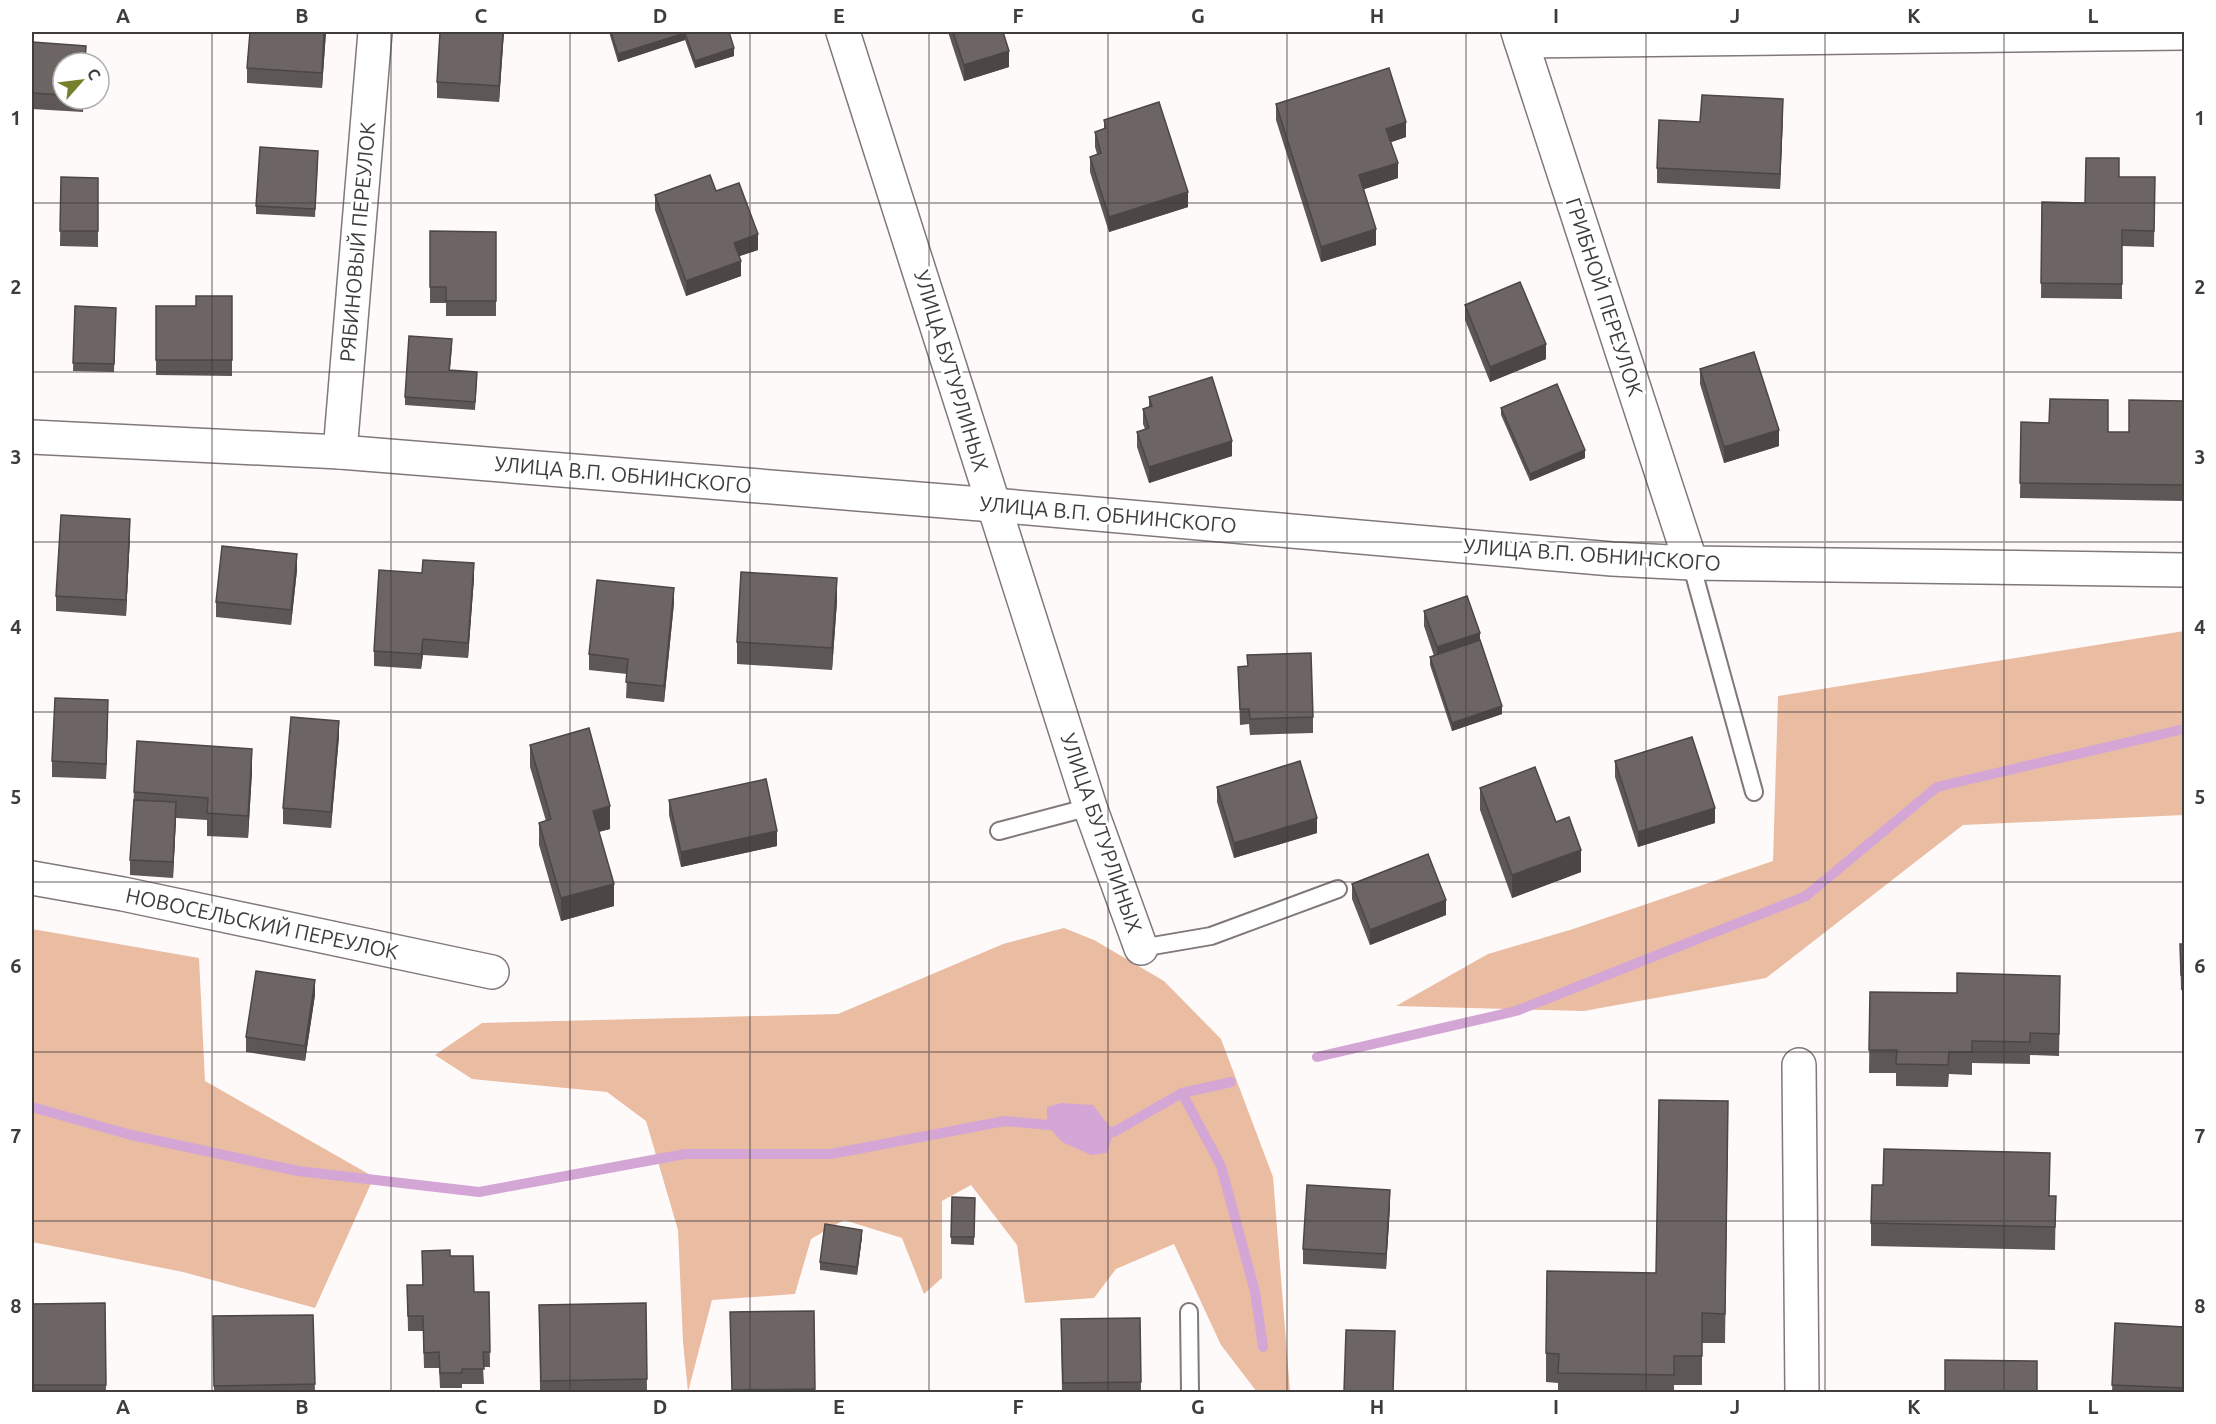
<svg xmlns="http://www.w3.org/2000/svg" width="2216" height="1424" viewBox="0 0 2216 1424" font-family="Ubuntu,sans-serif">
  <rect width="100%" height="100%" fill="#fffafa"/>
  <!-- green -->
  <g fill="#eabda3">
    <path d="M2184,631V815L1963,825L1766,978L1584,1011L1396,1006L1488,954L1573,929L1773,861L1778,696Z"/>
    <path d="M1064,928L1094,940L1164,981L1221,1039L1273,1177L1290,1391L1257,1392L1221,1345L1174,1244L1116,1269L1094,1298L1025,1303L1017,1245L971,1185L942,1201V1278L924,1294L902,1238L844,1220L811,1239L795,1294L712,1300L688,1392L683,1342L678,1230L646,1121L607,1092L472,1079L435,1055L482,1023L838,1014L1003,944Z"/>
    <path d="M32,929L199,958L205,1081L374,1177L315,1308L183,1272L32,1242Z"/>
  </g>
  <!-- water -->
  <path fill="#d3a6d5" d="M1061,1103L1093,1105L1114,1132L1107,1153L1091,1155L1062,1142L1047,1125V1107Z"/>
  <g fill="none" stroke-linecap="round" stroke-linejoin="round">
    <!-- stream -->
    <g stroke="#d3a6d5" stroke-width="10">
      <path d="M1317,1057L1516,1011L1806,896L1937,787L2184,729"/>
      <path d="M1182,1093L1221,1166L1255,1292L1263,1347"/>
      <path d="M32,1107L131,1135L298,1171L479,1192L685,1154H831L1005,1121L1060,1126"/>
      <path d="M1102,1130L1114,1132L1182,1093L1231,1082"/>
    </g>
    <defs>
      <g id="lane">
        <path d="M1691,563L1754,792"/>
        <path d="M999,831L1090,807"/>
        <path d="M1141,948L1211,936L1338,889"/>
        <path d="M1189,1312L1190,1392"/>
      </g>
      <g id="street">
        <path d="M843,32L1090,807L1141,948"/>
        <path d="M1518,32L1691,563"/>
        <path d="M1521,41L2184,33"/>
        <path d="M32,437L340,452L993,505L1612,559L1691,563L2184,570"/>
        <path d="M340,452L375,32"/>
        <path d="M32,878L123,894L492,972"/>
        <path d="M1799,1065L1802,1392"/>
      </g>
    </defs>
    <!-- lane casing -->
    <use href="#lane" stroke="#807879" stroke-width="20"/>
    <!-- street casing -->
    <use href="#street" stroke="#807879" stroke-width="36"/>
    <!-- lane -->
    <use href="#lane" stroke="#fff" stroke-width="16"/>
    <!-- street -->
    <use href="#street" stroke="#fff" stroke-width="33"/>
  </g>
  <!-- wall -->
  <g fill="#5d5755">
    <path d="M326,32L322,88L247,83V68Z"/>
    <path d="M504,32L499,102L437,98V82Z"/>
    <path d="M609,32H729L734,56L695,68L685,40L618,62Z"/>
    <path d="M948,32H1003L1009,67L964,81Z"/>
    <path d="M32,42L63,63V99H84L83,112L32,109Z"/>
    <path d="M1276,104L1406,137L1391,142L1398,178L1364,189L1376,245L1321,262L1276,120Z"/>
    <path d="M1783,114L1780,189L1657,183V168L1700,122Z"/>
    <path d="M1104,120L1188,207L1109,232L1090,172V157L1097,154L1095,147V132L1104,129Z"/>
    <path d="M318,159L315,217L256,214V206Z"/>
    <path d="M61,177L98,178V247L60,246Z"/>
    <path d="M2119,177H2155L2154,247L2122,246V299L2041,298L2042,202L2085,203Z"/>
    <path d="M716,191L758,250L739,256L741,276L686,296L655,210V195Z"/>
    <path d="M430,231L496,232V316H446V303H430Z"/>
    <path d="M232,296V376L156,375V306H196Z"/>
    <path d="M1465,305L1546,359L1490,382L1465,320Z"/>
    <path d="M75,306L116,308L114,372L73,371Z"/>
    <path d="M452,347L450,370L477,380L475,410L405,405V397Z"/>
    <path d="M1700,369L1779,446L1724,463L1700,384Z"/>
    <path d="M1149,397L1232,456L1149,483L1137,447V432L1145,429L1143,424V409L1149,407Z"/>
    <path d="M2184,401V501L2020,498L2021,422L2108,432H2129Z"/>
    <path d="M1501,408L1585,458L1530,481L1501,415Z"/>
    <path d="M130,535L126,616L56,611V596Z"/>
    <path d="M297,570L291,625L216,617V602Z"/>
    <path d="M474,578L468,658L423,655L421,669L374,666V651Z"/>
    <path d="M837,601L832,670L737,664V642Z"/>
    <path d="M674,603L664,702L626,698L627,674L589,670V654Z"/>
    <path d="M1424,611L1480,640L1502,714L1452,731L1430,665V657L1434,656L1424,626Z"/>
    <path d="M1238,667L1313,717V733L1250,735L1249,724L1240,725Z"/>
    <path d="M108,716L106,779L52,777V761Z"/>
    <path d="M339,736L331,828L283,824V808Z"/>
    <path d="M137,741L252,772L248,838L207,836V820L176,818L173,878L130,875V860Z"/>
    <path d="M530,745L610,829L599,832L614,906L561,921L539,845V823L546,821L530,767Z"/>
    <path d="M1615,761L1715,823L1638,847L1615,777Z"/>
    <path d="M1217,787L1317,833L1234,858L1217,802Z"/>
    <path d="M1480,788L1556,822L1581,872L1512,898L1480,810Z"/>
    <path d="M669,800L777,846L681,867L669,815Z"/>
    <path d="M1352,884L1446,915L1370,945L1352,899Z"/>
    <path d="M2180,944H2184V990H2181Z"/>
    <path d="M1870,992L2060,998L2059,1056L2030,1055V1064L1972,1063V1075L1949,1074L1948,1087L1896,1086V1073H1869Z"/>
    <path d="M315,995L305,1061L246,1052V1037Z"/>
    <path d="M1728,1131L1725,1343H1702V1385H1674V1392H1558V1383L1546,1382V1353L1656,1273Z"/>
    <path d="M2049,1196H2056L2055,1250L1871,1246V1223Z"/>
    <path d="M952,1197L975,1198L974,1245L951,1244Z"/>
    <path d="M1390,1206L1386,1269L1303,1264V1249Z"/>
    <path d="M862,1237L857,1275L820,1270V1262Z"/>
    <path d="M450,1256L474,1292H489L490,1367H483L484,1384H462V1388H440L439,1368H424L423,1331H408L407,1285H422Z"/>
    <path d="M105,1303L106,1392H32V1304Z"/>
    <path d="M646,1303L647,1392H540L539,1305Z"/>
    <path d="M814,1311L815,1392H732L730,1312Z"/>
    <path d="M313,1315L315,1392H214L213,1316Z"/>
    <path d="M1140,1318L1141,1392H1062L1061,1335Z"/>
    <path d="M2115,1323L2184,1327V1392H2112Z"/>
  </g>
  <!-- shaded-wall -->
  <g fill="#4c4745">
    <path d="M324,32H326L322,88V73Z"/>
    <path d="M503,32H504L499,102V86Z"/>
    <path d="M685,33V40L618,62V54Z"/>
    <path d="M734,48V56L695,68V61Z"/>
    <path d="M1009,51V67L964,81V65Z"/>
    <path d="M1783,99V114L1780,189V174Z"/>
    <path d="M1406,122V137L1386,144V129Z"/>
    <path d="M1398,163V178L1359,191V175Z"/>
    <path d="M1188,192V207L1109,232V217Z"/>
    <path d="M1376,229V245L1321,262V247Z"/>
    <path d="M758,234V250L734,258V243Z"/>
    <path d="M741,261V276L686,296V281Z"/>
    <path d="M1546,344V359L1490,382V367Z"/>
    <path d="M1779,430V446L1724,463V447Z"/>
    <path d="M1232,441V456L1149,483V467Z"/>
    <path d="M1585,450V458L1530,481V474Z"/>
    <path d="M130,519V535L126,616V600Z"/>
    <path d="M297,554V570L291,625V610Z"/>
    <path d="M474,563V578L468,658V643Z"/>
    <path d="M837,578V601L832,670V648Z"/>
    <path d="M674,588V603L664,702V686Z"/>
    <path d="M1480,633V648L1437,663V647Z"/>
    <path d="M423,639V655L421,669V654Z"/>
    <path d="M108,700V716L106,779V764Z"/>
    <path d="M1502,706V714L1452,731V723Z"/>
    <path d="M339,721V736L331,828V812Z"/>
    <path d="M252,749V772L248,838V816Z"/>
    <path d="M176,802V818L173,878V862Z"/>
    <path d="M610,806V829L593,833V811Z"/>
    <path d="M1715,808V823L1638,847V832Z"/>
    <path d="M1317,818V833L1234,858V843Z"/>
    <path d="M777,831V846L681,867V852Z"/>
    <path d="M1581,850V872L1512,898V875Z"/>
    <path d="M614,884V906L561,921V898Z"/>
    <path d="M1446,900V915L1370,945V930Z"/>
    <path d="M315,980V995L305,1061V1046Z"/>
    <path d="M1390,1190V1206L1386,1269V1254Z"/>
    <path d="M862,1230V1237L857,1275V1267Z"/>
  </g>
  <!-- building -->
  <g fill="#6c6563" stroke="#4c4745" stroke-width="1.5">
    <path d="M250,32H324L322,73L247,68Z"/>
    <path d="M440,32H503L499,86L437,82Z"/>
    <path d="M611,32H729L734,48L695,61L685,33L618,54Z"/>
    <path d="M953,32H1003L1009,51L964,65Z"/>
    <path d="M32,42L86,46L85,63H63V95L32,93Z"/>
    <path d="M1389,68L1406,122L1386,129L1398,163L1359,175L1376,229L1321,247L1276,104Z"/>
    <path d="M1702,95L1783,99L1780,174L1657,168L1659,120L1700,122Z"/>
    <path d="M1159,102L1188,192L1109,217L1090,157L1101,153L1095,132L1106,128L1104,120Z"/>
    <path d="M260,147L318,151L315,209L256,206Z"/>
    <path d="M2086,158H2119V177H2155L2154,231L2122,230V284L2041,283L2042,202L2085,203Z"/>
    <path d="M710,175L716,191L739,183L758,234L734,243L741,261L686,281L655,195Z"/>
    <path d="M61,177L98,178V231H60Z"/>
    <path d="M430,231L496,232V301H446V287H430Z"/>
    <path d="M1520,282L1546,344L1490,367L1465,305Z"/>
    <path d="M196,296H232V360H156V306H196Z"/>
    <path d="M75,306L116,308L114,364L73,363Z"/>
    <path d="M409,336L452,339L449,370L477,372L475,402L405,397Z"/>
    <path d="M1754,352L1779,430L1724,447L1700,369Z"/>
    <path d="M1212,377L1232,441L1149,467L1137,432L1149,428L1143,409L1152,406L1149,397Z"/>
    <path d="M1557,384L1585,450L1530,474L1501,408Z"/>
    <path d="M2050,399L2108,400V432H2129V400L2184,401V485L2020,483L2021,422L2049,423Z"/>
    <path d="M61,515L130,519L126,600L56,596Z"/>
    <path d="M222,546L297,554L291,610L216,602Z"/>
    <path d="M423,560L474,563L468,643L423,639L421,654L374,651L379,570L422,573Z"/>
    <path d="M741,572L837,578L832,648L737,642Z"/>
    <path d="M597,580L674,588L664,686L626,682L628,659L589,654Z"/>
    <path d="M1467,596L1480,633L1437,647L1424,611Z"/>
    <path d="M1480,640L1502,706L1452,723L1430,657Z"/>
    <path d="M1311,653L1313,717L1250,719L1249,709H1240L1238,667L1248,666L1247,655Z"/>
    <path d="M55,698L108,700L106,764L52,761Z"/>
    <path d="M291,717L339,721L331,812L283,808Z"/>
    <path d="M589,728L610,806L593,811L614,884L561,898L539,823L551,819L530,745Z"/>
    <path d="M1692,737L1715,808L1638,832L1615,761Z"/>
    <path d="M137,741L252,749L248,816L207,813L208,798L134,792Z"/>
    <path d="M1300,761L1317,818L1234,843L1217,787Z"/>
    <path d="M1535,767L1556,822L1569,817L1581,850L1512,875L1480,788Z"/>
    <path d="M766,779L777,831L681,852L669,800Z"/>
    <path d="M134,800L176,802L173,862L130,860Z"/>
    <path d="M1428,854L1446,900L1370,930L1352,884Z"/>
    <path d="M2180,944H2184V975H2181Z"/>
    <path d="M256,971L315,980L305,1046L246,1037Z"/>
    <path d="M1957,973L2060,976L2059,1034L2030,1033V1042L1972,1041V1052H1949L1948,1065L1896,1064L1897,1050H1869L1870,992L1957,993Z"/>
    <path d="M1659,1100L1728,1101L1725,1314L1702,1313V1356H1674V1375L1558,1373L1559,1354L1546,1353L1547,1271L1656,1273Z"/>
    <path d="M1884,1149L2050,1153L2049,1196H2056L2055,1227L1871,1223L1872,1185H1883Z"/>
    <path d="M1307,1185L1390,1190L1386,1254L1303,1249Z"/>
    <path d="M952,1197L975,1198L974,1237H951Z"/>
    <path d="M825,1224L862,1230L857,1267L820,1262Z"/>
    <path d="M450,1250V1256H473L474,1292H489L490,1352H483L484,1369H462V1373H440L439,1352L424,1353L423,1316H408L407,1285H423L422,1251Z"/>
    <path d="M105,1303L106,1385H32V1304Z"/>
    <path d="M646,1303L647,1379L541,1381L539,1305Z"/>
    <path d="M814,1311L815,1389L732,1390L730,1312Z"/>
    <path d="M313,1315L315,1384L214,1386L213,1316Z"/>
    <path d="M1140,1318L1141,1382L1063,1383L1061,1319Z"/>
    <path d="M2115,1323L2184,1327V1388L2112,1385Z"/>
    <path d="M1346,1330L1395,1331L1393,1392H1344Z"/>
    <path d="M1945,1360L2037,1361V1392H1945Z"/>
  </g>
  <!-- grid -->
  <path fill="none" stroke="#3f3c3c" stroke-width="1.5" stroke-opacity="0.55" d="M212,32V1392M391,32V1392M570,32V1392M750,32V1392M929,32V1392M1108,32V1392M1287,32V1392M1466,32V1392M1646,32V1392M1825,32V1392M2004,32V1392M32,203H2184M32,372H2184M32,542H2184M32,712H2184M32,882H2184M32,1052H2184M32,1221H2184"/>
  <g text-anchor="middle" stroke-width="6" stroke-linejoin="round" paint-order="stroke">
    <!-- street labels -->
    <g font-size="21" fill="#3f3c3c" stroke="#fff">
      <text transform="translate(358 242) rotate(-85)" y="7">РЯБИНОВЫЙ ПЕРЕУЛОК</text>
      <text transform="translate(1604 297) rotate(72)" y="7">ГРИБНОЙ ПЕРЕУЛОК</text>
      <text transform="translate(951 371) rotate(73)" y="7">УЛИЦА БУТУРЛИНЫХ</text>
      <text transform="translate(623 475) rotate(5)" y="7">УЛИЦА В.П. ОБНИНСКОГО</text>
      <text transform="translate(1108 515) rotate(5)" y="7">УЛИЦА В.П. ОБНИНСКОГО</text>
      <text transform="translate(1592 555) rotate(4)" y="7">УЛИЦА В.П. ОБНИНСКОГО</text>
      <text transform="translate(1101 833) rotate(71)" y="7">УЛИЦА БУТУРЛИНЫХ</text>
      <text transform="translate(262 924) rotate(12)" y="7">НОВОСЕЛЬСКИЙ ПЕРЕУЛОК</text>
    </g>
  </g>
  <!-- border -->
  <rect width="2216" height="1424" fill="none" stroke="#ffffff" stroke-width="66"/>
  <!-- north arrow -->
  <g transform="translate(81 81) rotate(62)"><circle r="28" fill="#ffffff" stroke="#b2b1b1" stroke-width="1.5"/>
  <path d="M0-4.5L10 22L0 15L-10 22Z" fill="#74802c"/>
  <text y="-9" font-size="16" font-weight="bold" text-anchor="middle" fill="#3f3c3c">С</text>
  </g>
  <rect x="33" y="33" width="2150" height="1358" fill="none" stroke="#3f3c3c" stroke-width="2"/>
  <g font-size="20" text-anchor="middle" font-weight="bold" fill="#3f3c3c">
    <text x="123" y="23">A</text>
    <text x="302" y="23">B</text>
    <text x="481" y="23">C</text>
    <text x="660" y="23">D</text>
    <text x="839" y="23">E</text>
    <text x="1018" y="23">F</text>
    <text x="1198" y="23">G</text>
    <text x="1377" y="23">H</text>
    <text x="1556" y="23">I</text>
    <text x="1735" y="23">J</text>
    <text x="1914" y="23">K</text>
    <text x="2093" y="23">L</text>
    <text x="16" y="125">1</text>
    <text x="2200" y="125">1</text>
    <text x="16" y="294">2</text>
    <text x="2200" y="294">2</text>
    <text x="16" y="464">3</text>
    <text x="2200" y="464">3</text>
    <text x="16" y="634">4</text>
    <text x="2200" y="634">4</text>
    <text x="16" y="804">5</text>
    <text x="2200" y="804">5</text>
    <text x="16" y="973">6</text>
    <text x="2200" y="973">6</text>
    <text x="16" y="1143">7</text>
    <text x="2200" y="1143">7</text>
    <text x="16" y="1313">8</text>
    <text x="2200" y="1313">8</text>
    <text x="123" y="1414">A</text>
    <text x="302" y="1414">B</text>
    <text x="481" y="1414">C</text>
    <text x="660" y="1414">D</text>
    <text x="839" y="1414">E</text>
    <text x="1018" y="1414">F</text>
    <text x="1198" y="1414">G</text>
    <text x="1377" y="1414">H</text>
    <text x="1556" y="1414">I</text>
    <text x="1735" y="1414">J</text>
    <text x="1914" y="1414">K</text>
    <text x="2093" y="1414">L</text>
  </g>
</svg>
